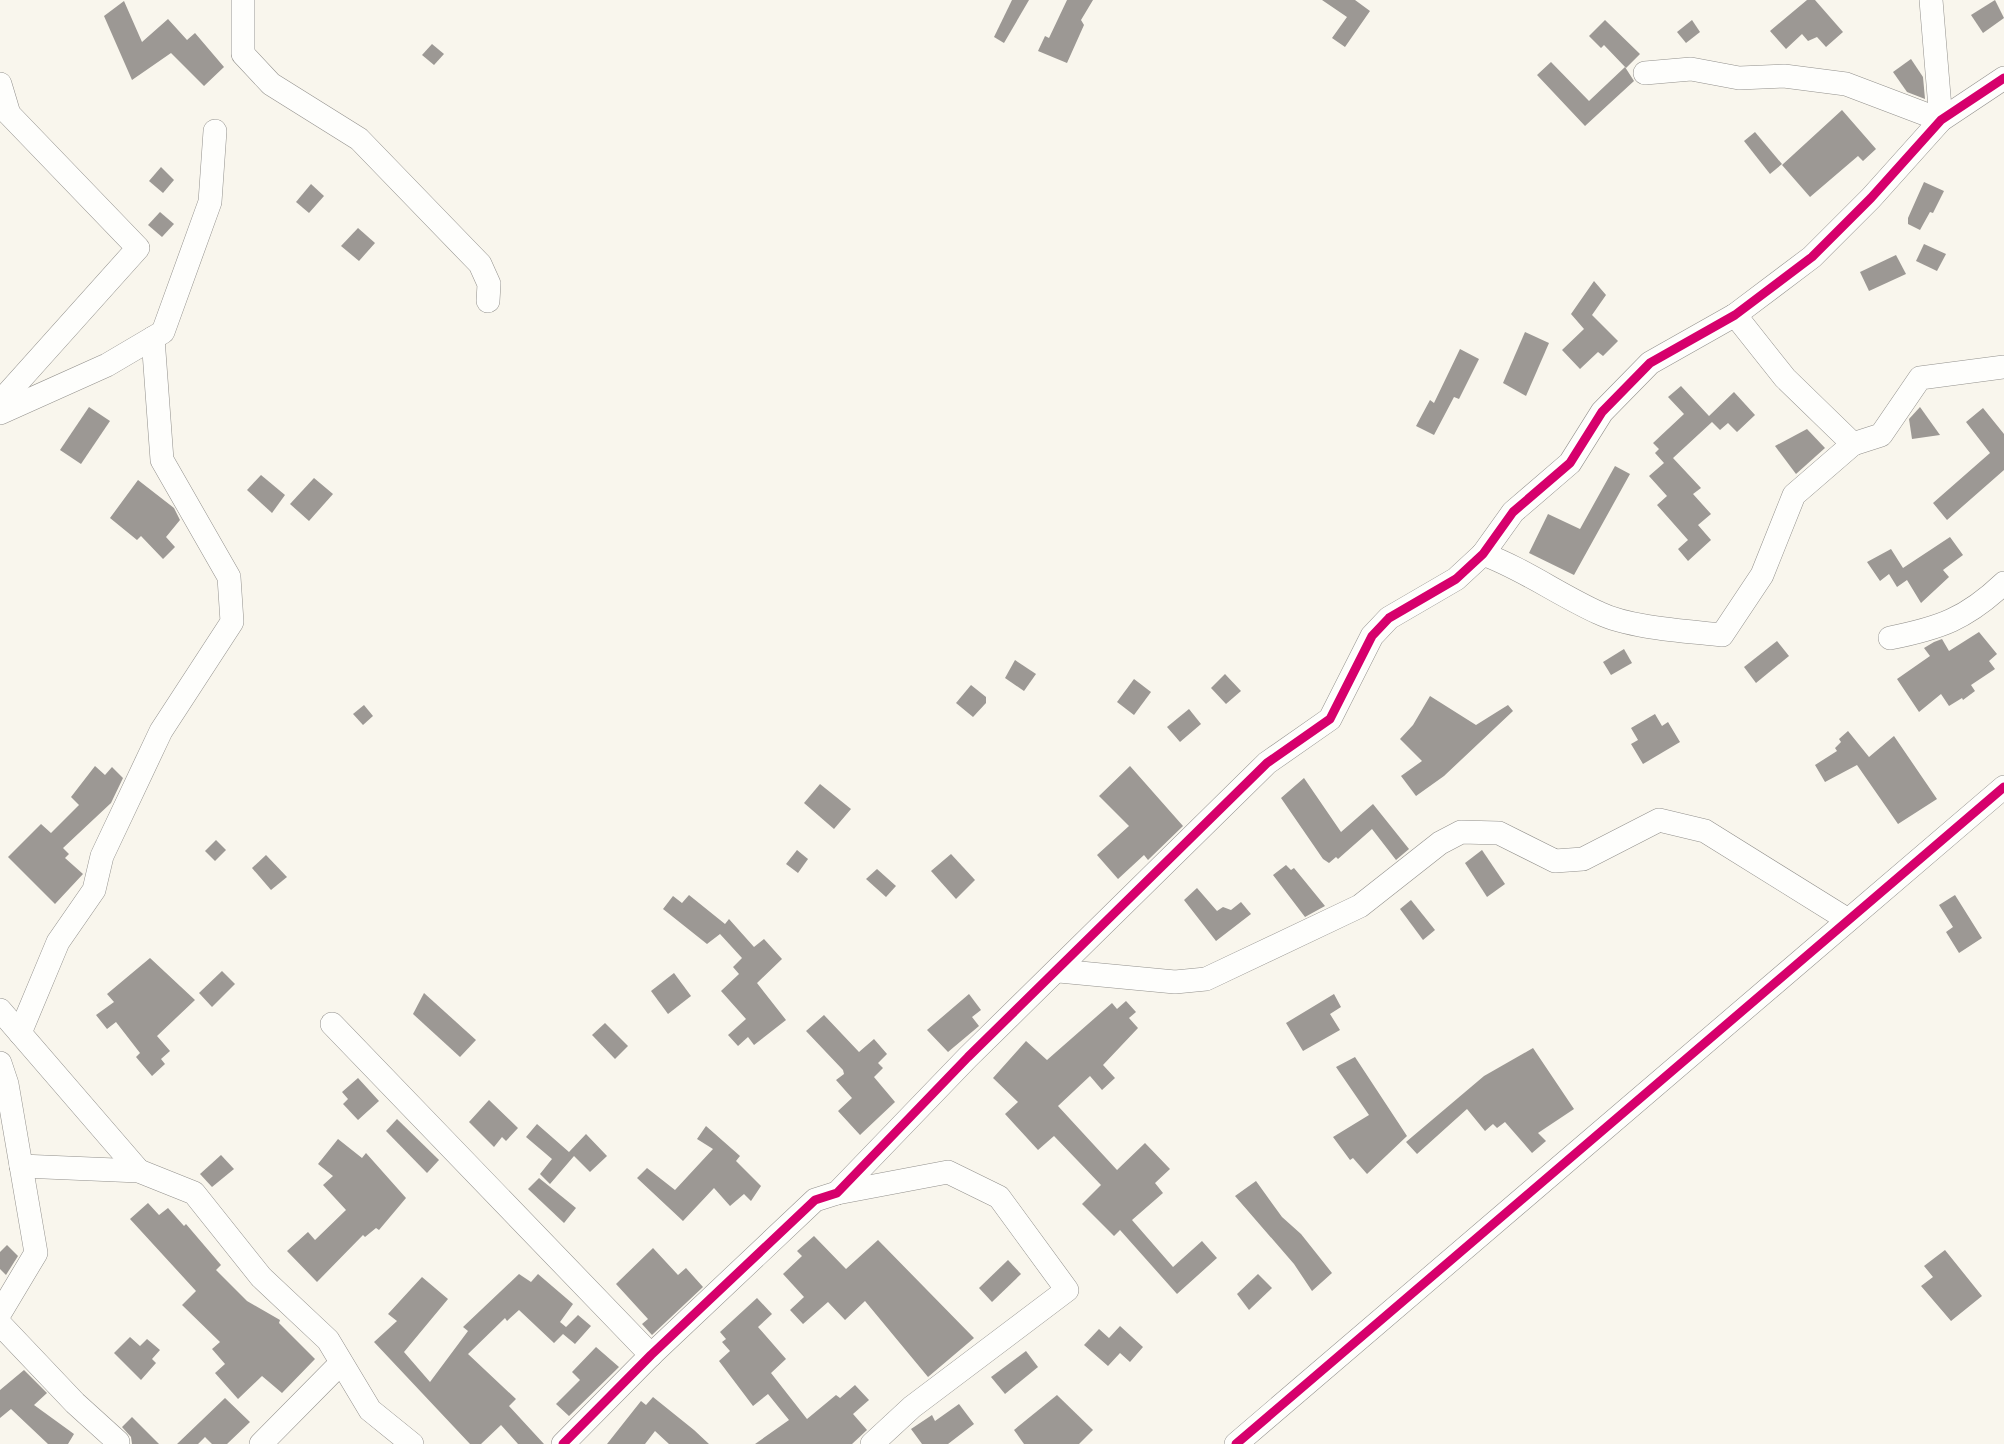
<svg xmlns="http://www.w3.org/2000/svg" width="2004" height="1444" viewBox="0 0 2004 1444" font-family="'Source Serif 4',serif">
  <rect width="100%" height="100%" fill="#f9f6ed"/>
  <!-- building -->
  <g fill="#9c9894">
    <path d="M1012,0H1029L1004,43L994,37Z"/>
    <path d="M1067,0H1093L1081,20L1084,25L1067,63L1038,51L1045,36L1049,38Z"/>
    <path d="M1322,0H1355L1370,11L1345,47L1332,38L1347,17Z"/>
    <path d="M1807,0H1815L1843,32L1826,47L1817,37L1808,41L1802,34L1786,49L1770,31Z"/>
    <path d="M1995,0L2004,18L1983,33L1971,15Z"/>
    <path d="M124,1L142,42L168,19L187,40L195,33L224,67L204,86L171,53L132,80L104,16Z"/>
    <path d="M1605,20L1640,54L1626,68L1604,45L1601,48L1589,36Z"/>
    <path d="M1692,20L1700,32L1686,43L1677,32Z"/>
    <path d="M432,44L444,54L434,65L422,55Z"/>
    <path d="M1911,59L1923,77L1925,99L1907,92L1893,72Z"/>
    <path d="M1551,62L1589,101L1625,67L1634,81L1585,126L1537,75Z"/>
    <path d="M1842,110L1876,149L1863,161L1858,156L1810,197L1782,165Z"/>
    <path d="M1755,132L1782,164L1770,174L1744,141Z"/>
    <path d="M161,167L174,180L163,193L149,181Z"/>
    <path d="M1924,182L1944,191L1933,213L1930,212L1920,230L1908,224V218Z"/>
    <path d="M311,184L324,196L309,213L296,202Z"/>
    <path d="M160,212L174,224L162,237L148,225Z"/>
    <path d="M358,228L375,243L359,261L341,246Z"/>
    <path d="M1924,244L1946,254L1937,271L1916,261Z"/>
    <path d="M1896,255L1906,274L1869,291L1860,272Z"/>
    <path d="M1594,281L1606,295L1592,315L1618,341L1603,356L1598,352L1580,369L1562,350L1584,329L1571,314Z"/>
    <path d="M1525,332L1549,343L1526,396L1503,383Z"/>
    <path d="M1460,349L1479,359L1459,399L1454,397L1434,435L1416,426L1430,400L1434,403Z"/>
    <path d="M1681,386L1709,416L1734,392L1755,415L1737,432L1728,423L1720,430L1712,422L1673,458L1701,488L1693,494L1711,514L1698,525L1711,540L1688,561L1678,549L1688,540L1657,505L1667,496L1649,476L1664,463L1655,453L1659,449L1653,443L1684,414L1668,397Z"/>
    <path d="M89,407L110,421L81,464L60,450Z"/>
    <path d="M1920,407L1940,435L1912,439L1909,419Z"/>
    <path d="M1983,408L2004,434V470L1947,520L1933,503L1990,453L1966,422Z"/>
    <path d="M1807,429L1825,448L1796,474L1775,446Z"/>
    <path d="M1615,466L1630,474L1574,575L1529,553L1548,514L1580,529Z"/>
    <path d="M261,475L285,495L272,513L247,490Z"/>
    <path d="M314,478L333,494L309,521L290,504Z"/>
    <path d="M138,480L174,508L180,520L166,537L175,547L163,559L141,536L137,540L110,518Z"/>
    <path d="M1950,537L1963,555L1943,570L1949,577L1921,603L1907,580L1897,587L1889,574L1880,581L1867,562L1891,549L1903,568Z"/>
    <path d="M1979,632L1997,654L1989,661L1995,669L1971,685L1975,691L1963,700L1962,698L1949,706L1941,694L1919,712L1897,679L1930,656L1924,648L1934,642L1942,639L1949,651Z"/>
    <path d="M1777,641L1789,656L1756,683L1744,667Z"/>
    <path d="M1624,649L1632,663L1611,675L1603,662Z"/>
    <path d="M1015,660L1036,674L1024,691L1005,678Z"/>
    <path d="M1225,674L1241,691L1226,704L1211,688Z"/>
    <path d="M1134,679L1151,692L1134,715L1117,702Z"/>
    <path d="M971,685L986,697V703L973,717L956,703Z"/>
    <path d="M1430,696L1476,725L1508,705L1513,711L1444,776L1416,796L1401,776L1422,761L1400,739L1413,725Z"/>
    <path d="M364,705L373,716L363,725L353,714Z"/>
    <path d="M1189,709L1201,724L1180,742L1167,727Z"/>
    <path d="M1655,714L1662,726L1668,722L1680,742L1643,764L1631,744L1638,740L1631,728Z"/>
    <path d="M1848,731L1869,757L1894,736L1937,799L1898,824L1857,765L1825,782L1815,765L1837,751L1835,748L1841,742L1839,739Z"/>
    <path d="M95,766L105,775L112,767L123,778L111,803L63,848L69,854L65,858L83,874L55,904L8,857L41,824L51,833L79,805L71,797Z"/>
    <path d="M1130,766L1183,826L1148,860L1144,855L1118,879L1097,855L1129,826L1099,796Z"/>
    <path d="M1304,778L1341,832L1373,804L1409,849L1396,860L1372,829L1338,859L1336,857L1329,863L1323,859L1281,798Z"/>
    <path d="M820,784L851,809L834,829L804,803Z"/>
    <path d="M216,840L226,850L215,861L205,851Z"/>
    <path d="M797,850L808,859L798,873L786,864Z"/>
    <path d="M1482,850L1505,884L1487,897L1465,863Z"/>
    <path d="M951,854L975,880L956,899L931,871Z"/>
    <path d="M266,855L287,877L271,890L252,868Z"/>
    <path d="M1286,865L1291,870L1294,868L1325,906L1305,917L1273,875Z"/>
    <path d="M877,869L896,886L886,897L866,879Z"/>
    <path d="M1197,888L1217,911L1223,907L1231,910L1241,902L1251,914L1216,941L1184,900Z"/>
    <path d="M689,895L725,924L729,919L754,947L764,939L782,959L757,983L786,1020L754,1045L748,1037L738,1046L728,1035L746,1019L721,991L739,974L733,967L742,958L720,934L707,944L663,909L673,896L682,903Z"/>
    <path d="M1955,895L1982,938L1959,953L1946,932L1953,927L1939,905Z"/>
    <path d="M1411,900L1435,930L1423,940L1400,909Z"/>
    <path d="M150,958L195,1000L157,1036L170,1051L161,1059L165,1064L152,1076L136,1057L140,1053L116,1022L107,1029L96,1015L114,1002L107,994Z"/>
    <path d="M222,971L235,984L212,1007L199,993Z"/>
    <path d="M674,973L691,996L668,1014L651,991Z"/>
    <path d="M424,993L476,1040L460,1057L413,1014Z"/>
    <path d="M969,994L981,1010L972,1017L979,1026L948,1052L927,1030Z"/>
    <path d="M1334,994L1341,1007L1330,1014L1340,1030L1303,1051L1286,1023Z"/>
    <path d="M1126,1001L1136,1012L1129,1018L1138,1028L1103,1065L1115,1078L1102,1090L1090,1076L1058,1106L1117,1170L1145,1143L1170,1169L1155,1183L1163,1193L1132,1220L1173,1267L1202,1241L1217,1258L1177,1294L1120,1230L1114,1236L1082,1204L1101,1185L1054,1136L1038,1150L1005,1114L1018,1102L993,1078L1026,1041L1047,1060L1112,1003L1117,1009Z"/>
    <path d="M824,1015L859,1052L874,1039L887,1054L878,1063L883,1068L874,1077L895,1102L860,1135L838,1111L852,1098L836,1080L844,1074L843,1070L806,1031Z"/>
    <path d="M605,1023L628,1046L615,1059L592,1035Z"/>
    <path d="M1533,1048L1574,1109L1538,1133L1546,1141L1532,1153L1505,1122L1497,1128L1493,1124L1485,1131L1467,1109L1417,1154L1406,1142L1484,1076Z"/>
    <path d="M1355,1057L1407,1136L1367,1174L1353,1158L1350,1160L1333,1137L1369,1115L1336,1067Z"/>
    <path d="M358,1078L379,1101L358,1120L343,1104L348,1099L342,1092Z"/>
    <path d="M489,1100L518,1128L506,1141L502,1137L494,1147L469,1122Z"/>
    <path d="M397,1119L439,1160L427,1173L386,1131Z"/>
    <path d="M537,1124L569,1152L586,1134L607,1156L590,1172L574,1156L550,1184L540,1174L552,1159L526,1137Z"/>
    <path d="M706,1126L740,1156L736,1161L761,1186L751,1201L744,1194L730,1206L714,1188L683,1221L637,1178L647,1168L675,1190L713,1149L697,1139Z"/>
    <path d="M338,1139L362,1158L366,1153L406,1198L379,1230L376,1228L365,1237L363,1235L317,1282L287,1251L308,1232L315,1240L346,1210L323,1185L333,1176L318,1164Z"/>
    <path d="M221,1155L234,1169L212,1187L200,1174Z"/>
    <path d="M539,1178L576,1208L564,1223L528,1189Z"/>
    <path d="M1256,1181L1282,1217L1301,1234L1332,1273L1312,1291L1294,1264L1235,1196Z"/>
    <path d="M148,1203L159,1215L168,1208L184,1226L186,1224L221,1265L216,1270L247,1301L280,1320L279,1323L315,1359L282,1393L262,1376L238,1399L215,1373L225,1364L212,1349L220,1342L182,1305L196,1291L130,1219Z"/>
    <path d="M814,1236L846,1269L878,1240L974,1338L928,1377L865,1301L845,1320L828,1302L803,1324L790,1310L804,1297L783,1274L802,1256L797,1251Z"/>
    <path d="M7,1245L18,1256L6,1275L0,1269V1252Z"/>
    <path d="M653,1248L678,1275L686,1268L703,1287L652,1335L642,1324L648,1319L616,1284Z"/>
    <path d="M1945,1250L1982,1296L1951,1321L1921,1286L1933,1277L1924,1266Z"/>
    <path d="M1008,1260L1021,1274L992,1302L979,1288Z"/>
    <path d="M519,1274L531,1282L538,1274L573,1304L560,1322L566,1327L578,1315L591,1326L575,1344L563,1334L554,1343L519,1310L507,1321L505,1318L468,1354L516,1399L509,1406L544,1444H518L501,1425L481,1444H470L374,1342L397,1321L388,1314L422,1277L448,1299L404,1352L430,1382L468,1331L463,1327Z"/>
    <path d="M1258,1274L1272,1288L1249,1310L1237,1294Z"/>
    <path d="M757,1298L772,1314L758,1327L786,1359L771,1373L807,1419L836,1395L840,1398L855,1385L869,1400L853,1414L867,1430L852,1444H755L789,1420L768,1394L753,1406L719,1361L730,1351L722,1342L726,1339L720,1332Z"/>
    <path d="M1120,1326L1143,1347L1130,1362L1120,1353L1108,1366L1084,1345L1099,1329L1109,1338Z"/>
    <path d="M130,1337L140,1346L147,1339L160,1350L152,1359L156,1363L141,1380L114,1353Z"/>
    <path d="M596,1347L619,1367L569,1416L556,1404L580,1380L572,1372Z"/>
    <path d="M1026,1351L1038,1367L1005,1394L991,1377Z"/>
    <path d="M24,1370L47,1393L34,1405L74,1434L68,1444H48L11,1409L0,1418V1390Z"/>
    <path d="M1057,1395L1093,1430L1079,1444H1024L1014,1430Z"/>
    <path d="M653,1397L694,1430L709,1444H669L655,1431L645,1444H607L641,1401L646,1405Z"/>
    <path d="M225,1398L250,1422L227,1444H212L205,1437L198,1444H177Z"/>
    <path d="M959,1404L974,1424L948,1444H922L911,1429L932,1415L935,1421Z"/>
    <path d="M132,1417L159,1444H132L131,1437L122,1427Z"/>
  </g>
  <g fill="none" stroke-linecap="round" stroke-linejoin="round">
    <defs>
      <g id="minor">
        <path d="M243,0V54L271,84L359,139L480,264L489,284L488,301"/>
        <path d="M1645,73L1691,69L1739,78L1784,76L1846,84L1941,120L1931,0"/>
        <path d="M0,84L9,114L138,248L0,402"/>
        <path d="M1735,315L1785,378L1853,444L1881,435L1920,378L2004,367"/>
        <path d="M0,413L107,365L163,332L210,202L215,131"/>
        <path d="M1483,554C1524,569 1559,595 1599,613C1630,628 1687,631 1722,635L1762,575L1794,495L1853,444"/>
        <path d="M1890,638C1940,628 1966,619 2004,583"/>
        <path d="M1059,971L1175,982L1206,979L1360,906L1440,843L1461,832L1499,833L1555,861L1583,859L1659,820L1705,831L1848,920"/>
        <path d="M0,1010L139,1171"/>
        <path d="M332,1024L651,1355"/>
        <path d="M20,1033L58,942L94,890L102,856L161,731L232,622L229,577L162,460L153,338"/>
        <path d="M0,1063L7,1084L36,1253L0,1313"/>
        <path d="M21,1166L139,1171L194,1193L261,1277L328,1340L370,1410L412,1444"/>
        <path d="M837,1193L948,1172L999,1197L1067,1290L912,1407L872,1444"/>
        <path d="M0,1324L75,1403L118,1442"/>
        <path d="M261,1444L340,1364"/>
        <path d="M563,1444L651,1355L815,1200L837,1193L968,1057L1267,763L1330,719L1372,636L1389,618L1456,579L1483,554L1513,512L1570,463L1602,412L1650,363L1735,315L1812,257L1871,198L1941,120L2004,78"/>
        <path d="M1236,1444L2004,787"/>
      </g>
    </defs>
    <!-- minor casing -->
    <use href="#minor" stroke="#92908c" stroke-width="24"/>
    <!-- minor -->
    <use href="#minor" stroke="#fefefc" stroke-width="23"/>
    <defs>
      <g id="cycleway">
        <path d="M563,1444L651,1355L815,1200L837,1193L968,1057L1267,763L1330,719L1372,636L1389,618L1456,579L1483,554L1513,512L1570,463L1602,412L1650,363L1735,315L1812,257L1871,198L1941,120L2004,78"/>
        <path d="M1236,1444L2004,787"/>
      </g>
    </defs>
    <!-- cycleway casing -->
    <use href="#cycleway" stroke="#fff" stroke-width="13"/>
    <!-- cycleway -->
    <use href="#cycleway" stroke="#d6006c" stroke-width="9"/>
  </g>
</svg>
